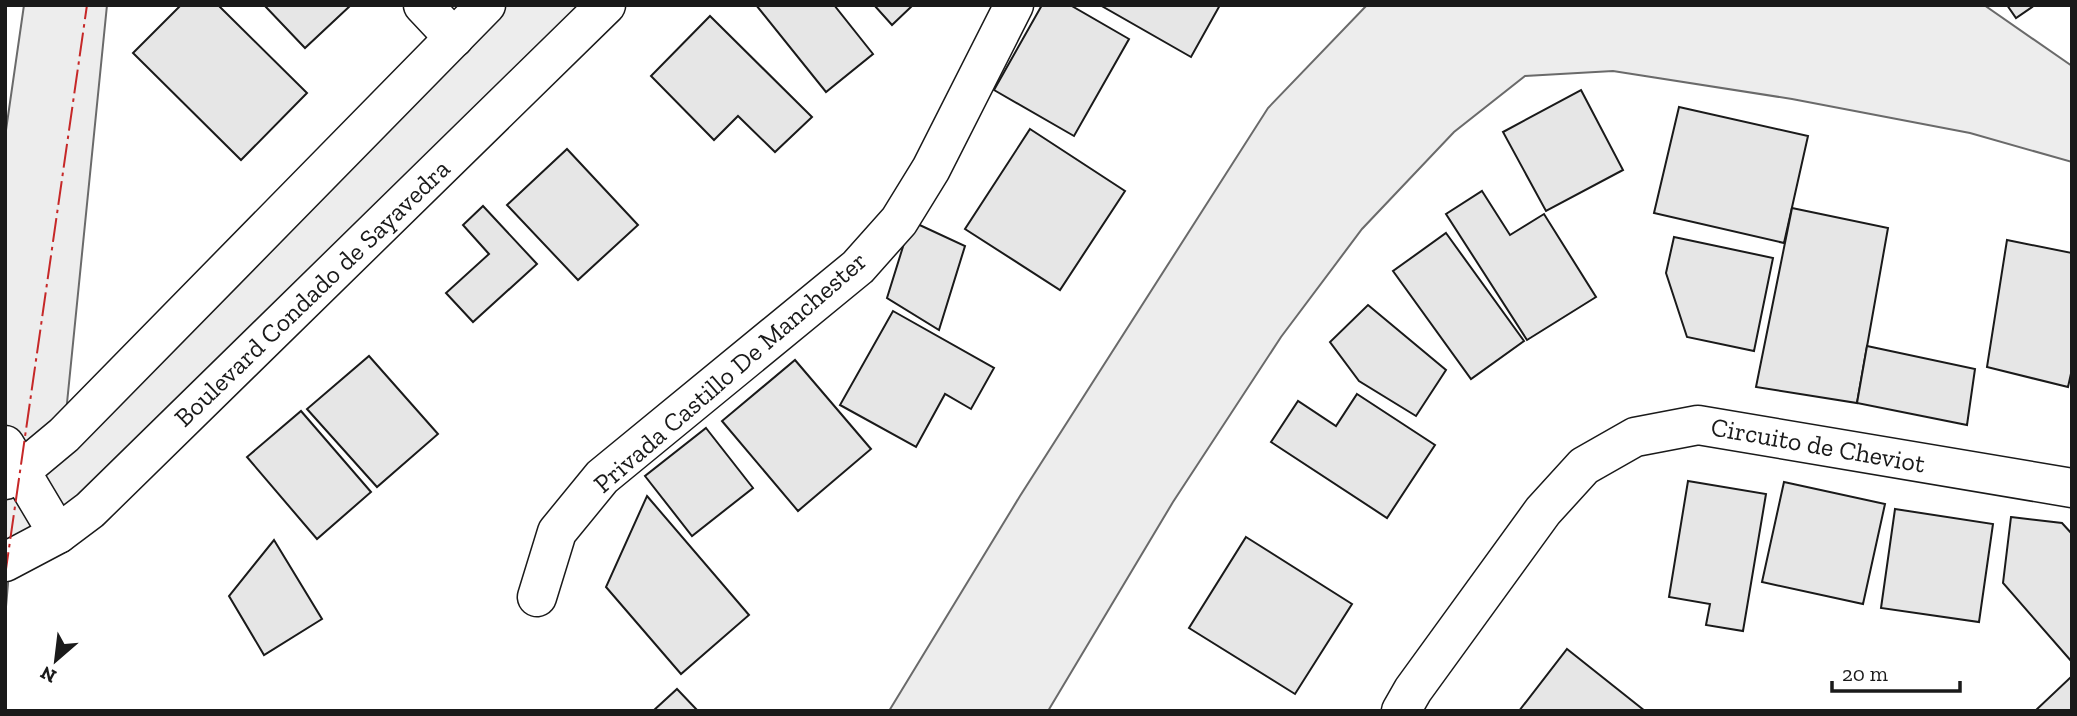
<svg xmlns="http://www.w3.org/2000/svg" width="2077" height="716" viewBox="0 0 2077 716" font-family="'Zilla Slab',serif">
  <rect width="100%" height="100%" fill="#fff"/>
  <!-- built -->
  <g fill="#ededed" stroke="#6a6a6a" stroke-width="2">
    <path d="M24,5H107L64,433L486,5H606L10,561L5,618V137Z"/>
    <path d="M1367,5H1984L2072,66V162L1970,133L1792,99L1613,71L1525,76L1454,132L1362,229L1281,337L1173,502L1048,711H889L1020,496L1268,108Z"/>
  </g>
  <!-- building -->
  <g fill="#e6e6e6" stroke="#1a1a1a" stroke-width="2">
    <path d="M181,5H218L307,93L241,160L133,53Z"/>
    <path d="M264,5H351L305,48Z"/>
    <path d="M756,5H834L873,54L826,92Z"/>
    <path d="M874,5H913L892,25Z"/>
    <path d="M1042,5H1070L1129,39L1074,136L994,90Z"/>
    <path d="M1100,5H1220L1191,57Z"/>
    <path d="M2007,5H2035L2016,18Z"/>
    <path d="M710,16L812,117L775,152L738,116L714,140L651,76Z"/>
    <path d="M1581,90L1623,170L1546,211L1503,132Z"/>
    <path d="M1679,107L1808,136L1784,243L1654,213Z"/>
    <path d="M1030,129L1125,191L1060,290L965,229Z"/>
    <path d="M567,149L638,225L578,280L507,205Z"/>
    <path d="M1482,191L1510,235L1544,214L1596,297L1527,340L1446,214Z"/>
    <path d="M483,206L537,264L473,322L446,293L489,254L463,225Z"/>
    <path d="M1792,208L1888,228L1857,403L1756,387Z"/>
    <path d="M911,221L965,246L939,330L887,298Z"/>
    <path d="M1446,233L1524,341L1471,379L1393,271Z"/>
    <path d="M1674,237L1773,258L1754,351L1687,337L1666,273Z"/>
    <path d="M2007,240L2072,253V369L2068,387L1987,367Z"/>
    <path d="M1368,305L1446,370L1416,416L1359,381L1330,342Z"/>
    <path d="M893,311L994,368L971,409L945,394L916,447L840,405Z"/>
    <path d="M1867,346L1975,369L1967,425L1857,403Z"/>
    <path d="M369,356L438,434L377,487L307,409Z"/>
    <path d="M795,360L871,449L798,511L722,421Z"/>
    <path d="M1357,394L1435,445L1387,518L1271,442L1298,401L1336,426Z"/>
    <path d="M301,411L371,492L317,539L247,457Z"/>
    <path d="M706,428L753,488L692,536L645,476Z"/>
    <path d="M1688,481L1766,494L1743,631L1706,625L1710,604L1669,597Z"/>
    <path d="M1784,482L1885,504L1863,604L1762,582Z"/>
    <path d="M647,496L749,615L681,674L606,587Z"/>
    <path d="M1895,509L1993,524L1979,622L1881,608Z"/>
    <path d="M2011,517L2062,523L2072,534V662L2003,583Z"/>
    <path d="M1246,537L1352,604L1295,694L1189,628Z"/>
    <path d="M274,540L322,619L264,655L229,596Z"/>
    <path d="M1567,649L1645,711H1519Z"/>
    <path d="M2072,676V711H2035Z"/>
    <path d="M677,689L698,711H653Z"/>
  </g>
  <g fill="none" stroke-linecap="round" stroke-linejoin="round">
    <defs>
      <g id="minor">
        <path d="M423,5L454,38"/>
        <path d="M5,445L58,534"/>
        <path d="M537,597L557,532L602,477L858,267L899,221L931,169L1014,5"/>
        <path d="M1401,711L1413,690L1543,511L1584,466L1635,437L1698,425L2072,488"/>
      </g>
      <g id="tertiary">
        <path d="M5,480L22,470L64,435L486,5"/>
        <path d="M5,562L58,534L90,510L606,5"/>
      </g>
    </defs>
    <!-- minor casing -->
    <use href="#minor" stroke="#1a1a1a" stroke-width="41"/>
    <!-- tertiary casing -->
    <use href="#tertiary" stroke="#1a1a1a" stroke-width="41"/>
    <!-- minor -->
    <use href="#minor" stroke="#fff" stroke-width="38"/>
    <!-- tertiary -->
    <use href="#tertiary" stroke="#fff" stroke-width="38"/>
    <!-- power -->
    <path stroke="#c62828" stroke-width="2" stroke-dasharray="24 5 3.5 5" stroke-linecap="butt" d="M5,576L87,5"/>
  </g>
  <g text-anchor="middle" stroke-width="5" stroke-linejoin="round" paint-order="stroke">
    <!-- street labels -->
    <g font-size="26" fill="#1a1a1a" stroke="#fff">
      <text transform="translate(312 293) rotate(-44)" y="9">Boulevard Condado de Sayavedra</text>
      <text transform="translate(730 372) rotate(-41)" y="9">Privada Castillo De Manchester</text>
      <text transform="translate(1818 445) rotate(10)" y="9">Circuito de Cheviot</text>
    </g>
  </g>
  <!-- border -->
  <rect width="2077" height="716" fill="none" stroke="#1a1a1a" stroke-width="14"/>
  <!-- north arrow -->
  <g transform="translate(56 660) rotate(208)" stroke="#ffffff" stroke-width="5" paint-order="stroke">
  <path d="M0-5L12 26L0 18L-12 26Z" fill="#1a1a1a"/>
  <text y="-10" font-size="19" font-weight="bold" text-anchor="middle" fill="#1a1a1a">N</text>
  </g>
  <!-- scale -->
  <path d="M1832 681v10h128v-10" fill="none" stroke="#1a1a1a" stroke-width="3.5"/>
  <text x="1842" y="681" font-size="21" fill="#1a1a1a" stroke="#ffffff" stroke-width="5" paint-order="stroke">20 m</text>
</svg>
